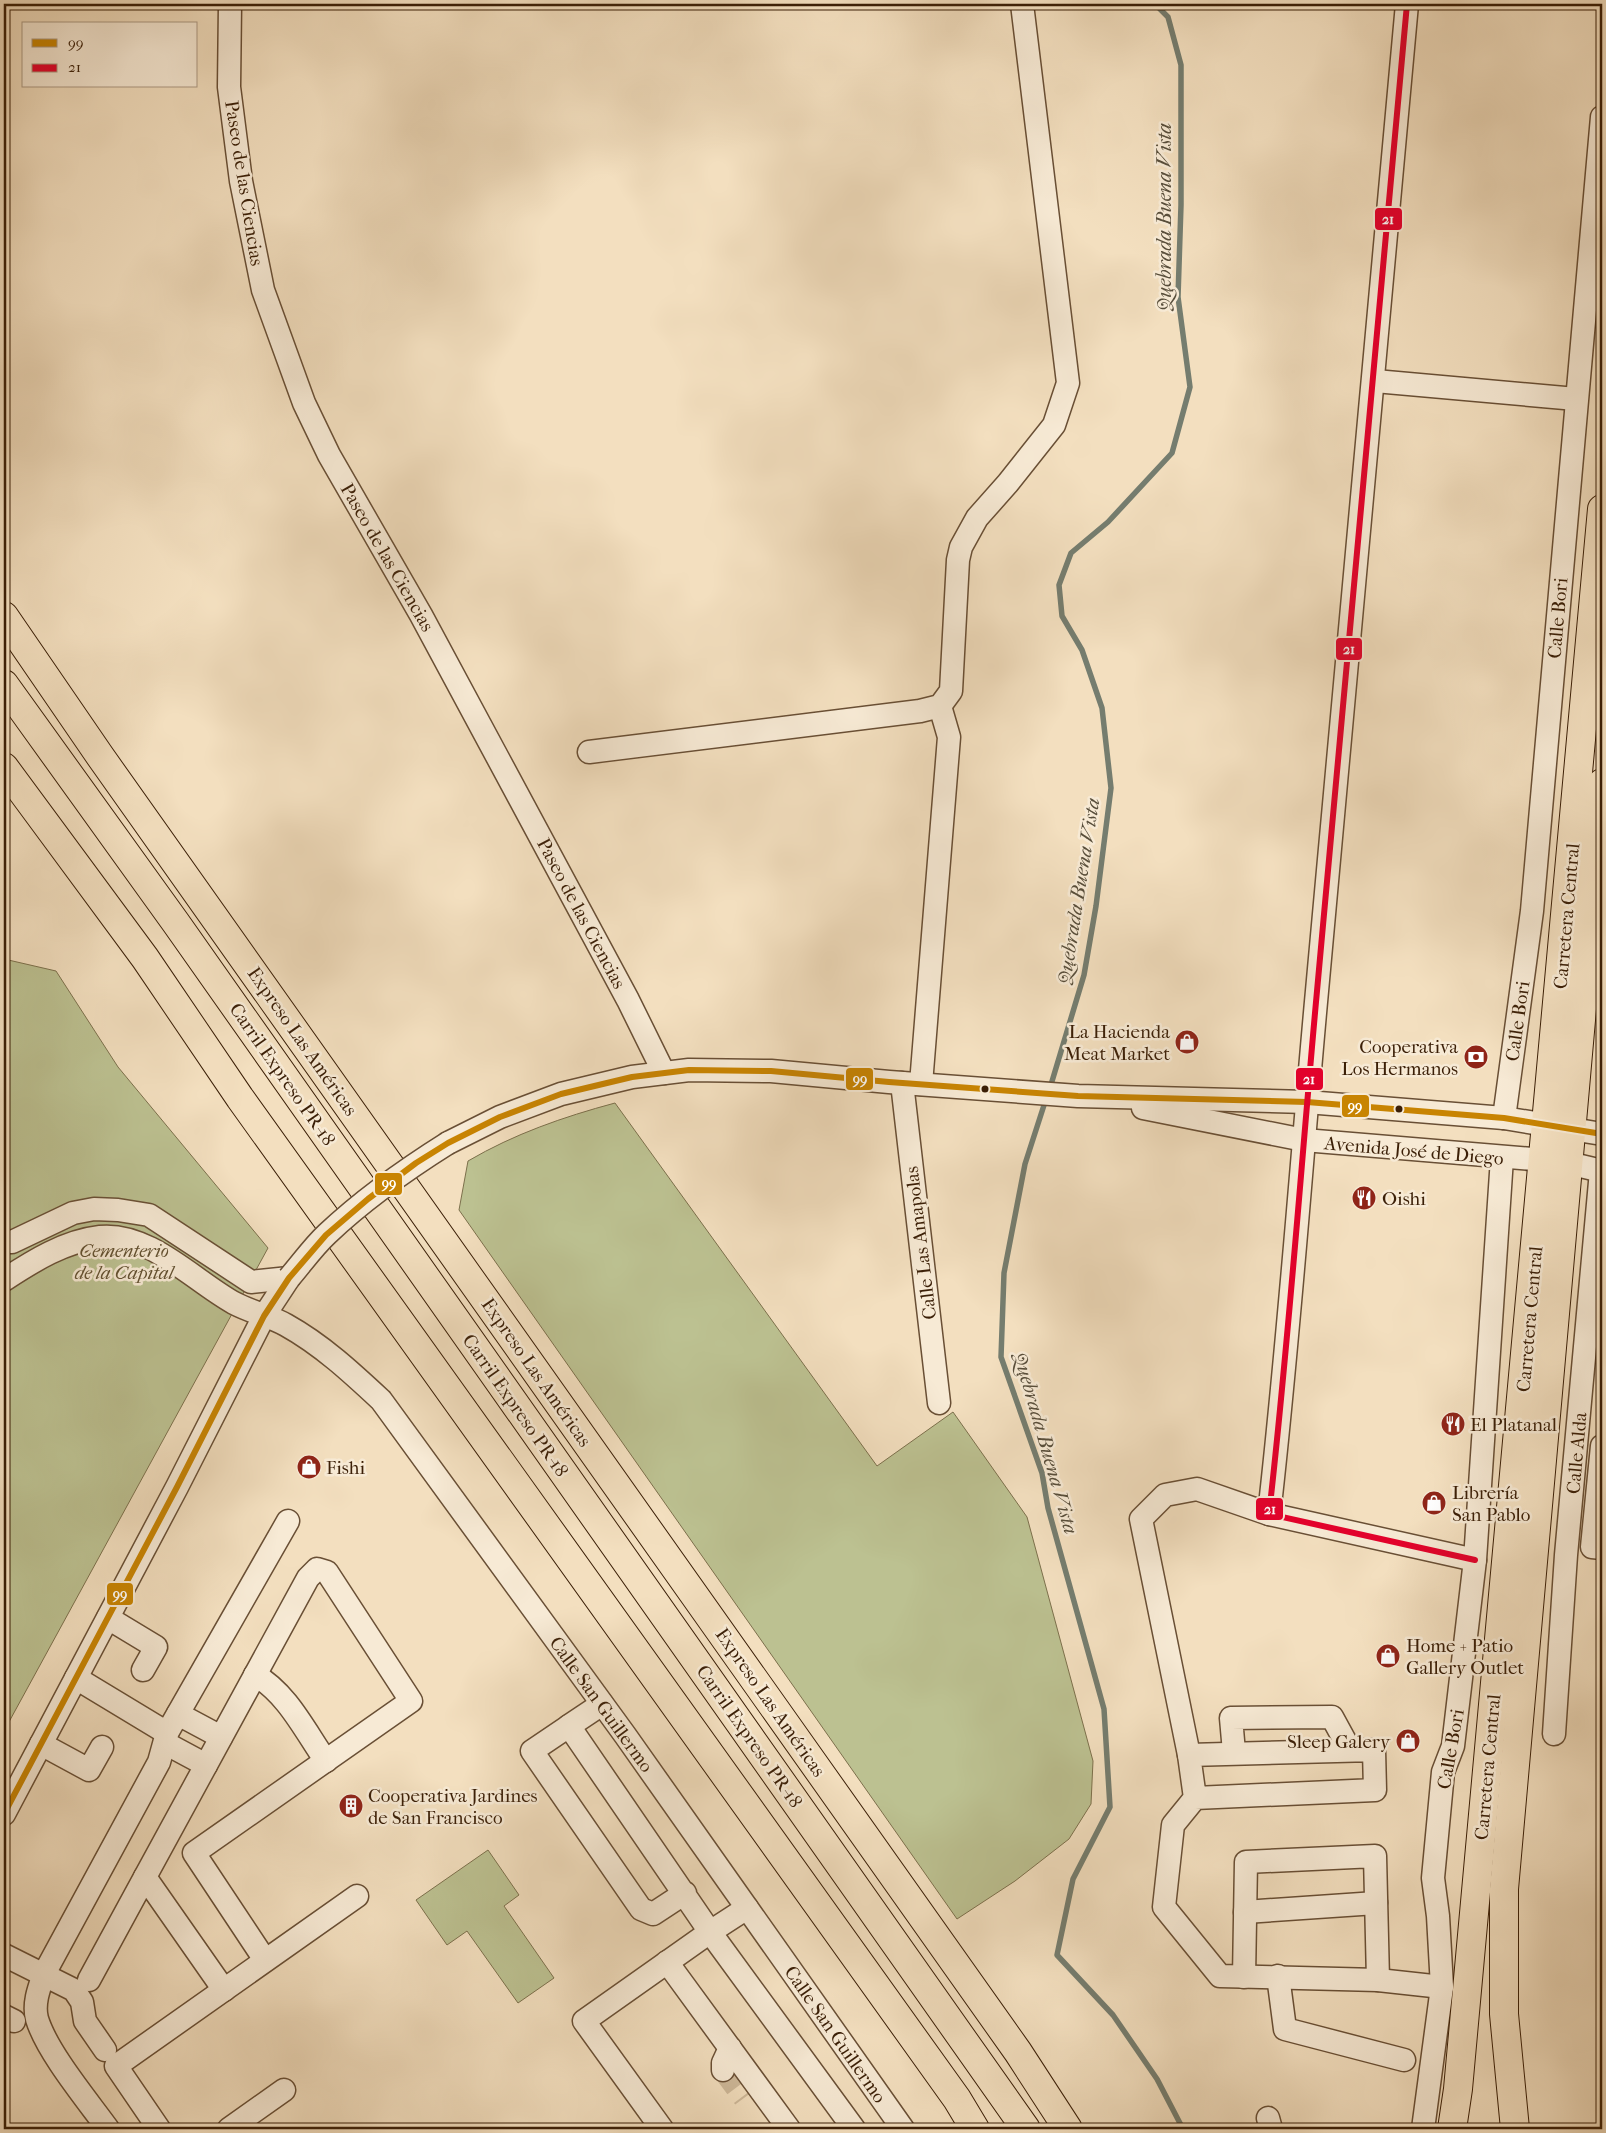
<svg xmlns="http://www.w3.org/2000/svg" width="1606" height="2133" viewBox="0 0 1606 2133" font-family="'IM FELL French Canon',serif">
  <rect width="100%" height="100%" fill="#f3dfbf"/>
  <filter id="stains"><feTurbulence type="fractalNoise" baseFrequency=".004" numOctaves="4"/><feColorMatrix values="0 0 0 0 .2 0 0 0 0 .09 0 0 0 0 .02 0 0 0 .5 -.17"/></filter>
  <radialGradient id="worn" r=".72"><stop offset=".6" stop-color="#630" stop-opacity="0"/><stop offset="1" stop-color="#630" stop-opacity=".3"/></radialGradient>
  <!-- green -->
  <g fill="#bcc191" stroke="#7c704c">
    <path d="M4,959L56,971L118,1067L268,1248L4,1731Z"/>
    <path d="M615,1103L877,1466L953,1412L1027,1517L1093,1761L1091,1804L1069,1839L1015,1881L957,1919L459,1210L468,1161C514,1134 563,1117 615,1103Z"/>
    <path d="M488,1850L519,1895L504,1906L554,1978L518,2003L467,1931L447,1945L416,1900Z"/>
  </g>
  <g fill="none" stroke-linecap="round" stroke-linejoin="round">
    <!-- stream -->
    <g stroke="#757d6f" stroke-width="5.5">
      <path d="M1050,1088L1084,975L1096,906L1111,788L1102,708L1082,650L1062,616L1059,585L1071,553L1108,522L1172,453L1190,387L1178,297L1181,205V65L1168,17L1155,4"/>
      <path d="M1046,1099L1025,1164L1004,1273L1001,1357L1042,1473L1048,1508L1104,1709L1110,1807L1073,1879L1057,1955L1113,2015L1157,2079L1183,2129"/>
    </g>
    <!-- minor-tunnel -->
    <path stroke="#ceb99a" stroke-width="22" stroke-dasharray="22 11" stroke-linecap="butt" d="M723,2070L744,2098"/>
    <defs>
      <g id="minor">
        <path d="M230,4L229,87L241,181L263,290L304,403L329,455L421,615L628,1000L664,1073"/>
        <path d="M1407,4C1379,333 1348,662 1317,991C1301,1165 1289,1340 1269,1514L1475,1560"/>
        <path d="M1375,381L1576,399"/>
        <path d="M589,752L920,711L940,706L951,691L958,560L961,547L977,518L1008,483L1054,425L1068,383L1022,4"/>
        <path d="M902,1083L939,1403"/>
        <path d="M921,1084L949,737L940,706"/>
        <path d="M1143,1108L1304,1140L1544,1160L1568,1163L1602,1171"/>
        <path d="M1504,1118L1532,911L1602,117"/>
        <path d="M448,1143L500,1117L561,1094L632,1077L689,1070L771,1071L889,1082L1078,1096L1307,1102L1504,1118L1602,1134"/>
        <path d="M4,1242H12L73,1213L94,1209L118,1210L149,1215L251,1282L289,1278"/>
        <path d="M4,1280C33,1261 65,1241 100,1237C149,1232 194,1281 234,1303C251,1312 270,1316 286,1325C322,1345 352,1373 381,1400L625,1735L903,2129"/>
        <path d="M1602,1446L1592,1547L1602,1548"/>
        <path d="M108,1618L156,1647L143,1670"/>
        <path d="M255,1675C287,1693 305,1731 326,1761"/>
        <path d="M76,1678L167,1733L288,1521"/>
        <path d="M178,1714L221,1737"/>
        <path d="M569,1726L602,1704"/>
        <path d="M1554,1734L1566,1555L1601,1171"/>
        <path d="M165,1743L206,1765"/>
        <path d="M41,1744L89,1770L102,1747"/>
        <path d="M1234,1752L1231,1718L1332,1717L1350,1750"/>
        <path d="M1189,1755L1141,1519L1165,1495L1197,1489L1269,1514"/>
        <path d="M1195,1798L1375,1790L1374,1750L1189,1755L1195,1798L1173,1825L1164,1907L1220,1976L1378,1980L1442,1987"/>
        <path d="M4,1814L177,1487L264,1316L289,1278"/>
        <path d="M145,1877L308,1578L317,1569L327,1572L411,1701L194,1853L265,1960"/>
        <path d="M685,1893L653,1914L641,1909L532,1751L569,1726L710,1932L854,2129"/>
        <path d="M1245,1912L1376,1903"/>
        <path d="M4,1955L74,1990L82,2002L85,2021L105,2050"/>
        <path d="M667,1962L789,2129"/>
        <path d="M1278,1976L1285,2029L1404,2060"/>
        <path d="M1244,1977L1246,1862L1375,1856L1378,1980"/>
        <path d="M89,1980L145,1877L224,1990"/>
        <path d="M4,2016L14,2021"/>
        <path d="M723,2070V2063L730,2048"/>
        <path d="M1268,2118L1271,2129"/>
        <path d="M108,2129C87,2100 47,2052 37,2019C33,2004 39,1988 44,1974L159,1762L167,1733"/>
        <path d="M159,2129L116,2066L357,1896"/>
        <path d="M229,2129L284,2090"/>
        <path d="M662,2129L584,2021L710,1932L747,1908"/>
        <path d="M1423,2129L1442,1987L1438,1916L1433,1878L1443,1772L1453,1746L1475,1560L1502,1158"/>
      </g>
      <g id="highway">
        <path d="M4,616L100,756L1018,2052L1068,2129"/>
        <path d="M4,684L176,923L1026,2129"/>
        <path d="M4,767L145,958L240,1098L957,2099L975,2129"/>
        <path d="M1452,2129L1458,2089L1602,509"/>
        <path d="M1515,2129L1504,2014V1889L1602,783"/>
      </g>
    </defs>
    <!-- minor casing -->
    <use href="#minor" stroke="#694f35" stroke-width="25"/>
    <!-- highway casing -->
    <use href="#highway" stroke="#3b1f07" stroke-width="30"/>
    <!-- minor -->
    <use href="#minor" stroke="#f7ead5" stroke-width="22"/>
    <!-- highway -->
    <use href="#highway" stroke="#f3dfbf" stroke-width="28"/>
    <defs>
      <path id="minor-bridge" d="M289,1278C302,1263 313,1247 327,1234C364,1199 405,1170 448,1143"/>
    </defs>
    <!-- minor-bridge casing -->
    <use href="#minor-bridge" stroke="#694f35" stroke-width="25" stroke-linecap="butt"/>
    <!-- minor-bridge -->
    <use href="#minor-bridge" stroke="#f7ead5" stroke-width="22"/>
    <defs>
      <path id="bus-1" d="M4,1814L177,1487L264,1316L289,1278L326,1235L368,1199L416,1163L448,1143L500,1117L561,1094L632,1077L689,1070L771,1071L889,1082L1078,1096L1307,1102L1504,1118L1602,1134"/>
      <path id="bus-2" d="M1407,4C1379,333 1348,662 1317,991C1301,1165 1289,1340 1269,1514L1475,1560"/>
    </defs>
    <!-- bus-1 casing -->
    <use href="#bus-1" stroke="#f7ead5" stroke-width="10"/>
    <!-- bus-2 casing -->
    <use href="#bus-2" stroke="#f7ead5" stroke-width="10"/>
    <!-- bus-1 -->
    <use href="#bus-1" stroke="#c88402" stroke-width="6"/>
    <!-- bus-2 -->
    <use href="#bus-2" stroke="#e4002b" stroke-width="6"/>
  </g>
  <!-- icons -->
  <defs>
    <symbol id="shop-disc" viewBox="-11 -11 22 22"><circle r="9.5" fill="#8f2418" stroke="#f7ead5"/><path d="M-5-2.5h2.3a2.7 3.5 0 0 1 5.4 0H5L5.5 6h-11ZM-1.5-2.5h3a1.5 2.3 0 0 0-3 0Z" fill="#fff"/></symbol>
    <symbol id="bank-disc" viewBox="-11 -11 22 22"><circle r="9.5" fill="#8f2418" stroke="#f7ead5"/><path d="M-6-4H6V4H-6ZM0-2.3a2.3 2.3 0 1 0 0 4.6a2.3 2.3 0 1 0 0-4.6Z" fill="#fff"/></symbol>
    <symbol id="restaurant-disc" viewBox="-11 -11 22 22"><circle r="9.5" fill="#8f2418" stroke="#f7ead5"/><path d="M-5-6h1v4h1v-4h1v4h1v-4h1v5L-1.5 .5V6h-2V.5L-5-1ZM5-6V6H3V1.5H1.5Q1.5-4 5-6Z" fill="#fff"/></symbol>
    <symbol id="building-disc" viewBox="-11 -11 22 22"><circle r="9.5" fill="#8f2418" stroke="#f7ead5"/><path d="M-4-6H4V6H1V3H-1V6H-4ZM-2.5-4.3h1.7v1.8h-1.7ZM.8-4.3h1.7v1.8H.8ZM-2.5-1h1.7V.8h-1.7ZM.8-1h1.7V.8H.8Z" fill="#fff"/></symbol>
  </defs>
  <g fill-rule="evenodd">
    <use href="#shop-disc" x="1173" y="1028" width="28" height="28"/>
    <use href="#bank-disc" x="1462" y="1043" width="28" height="28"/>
    <use href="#restaurant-disc" x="1350" y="1184" width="28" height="28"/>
    <use href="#restaurant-disc" x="1439" y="1410" width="28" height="28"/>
    <use href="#shop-disc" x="295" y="1453" width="28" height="28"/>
    <use href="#shop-disc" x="1420" y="1489" width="28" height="28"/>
    <use href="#shop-disc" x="1374" y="1642" width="28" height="28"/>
    <use href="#shop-disc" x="1394" y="1727" width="28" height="28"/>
    <use href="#building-disc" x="337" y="1792" width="28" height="28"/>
  </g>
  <!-- markers -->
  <g fill="#3b1f07" stroke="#f7ead5" stroke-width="2">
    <circle cx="985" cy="1089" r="4.5"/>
    <circle cx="1399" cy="1109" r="4.5"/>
  </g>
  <g text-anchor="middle" stroke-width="5" stroke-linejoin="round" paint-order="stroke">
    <!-- street labels -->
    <g font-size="19" fill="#3b1f07" stroke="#f7ead5">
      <text transform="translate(245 183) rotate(81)" y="7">Paseo de las Ciencias</text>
      <text transform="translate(388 557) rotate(60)" y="7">Paseo de las Ciencias</text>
      <text transform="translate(1557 618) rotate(-85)" y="7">Calle Bori</text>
      <text transform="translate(582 913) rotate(62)" y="7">Paseo de las Ciencias</text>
      <text transform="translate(1566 916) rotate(-85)" y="7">Carretera Central</text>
      <text transform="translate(1517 1021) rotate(-82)" y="7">Calle Bori</text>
      <text transform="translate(303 1041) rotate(55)" y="7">Expreso Las Américas</text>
      <text transform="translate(283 1074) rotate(55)" y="7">Carril Expreso PR-18</text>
      <text transform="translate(1414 1150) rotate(5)" y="7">Avenida José de Diego</text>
      <text transform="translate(920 1243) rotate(-97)" y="7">Calle Las Amapolas</text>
      <text transform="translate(1529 1319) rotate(-85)" y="7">Carretera Central</text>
      <text transform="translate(537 1372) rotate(55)" y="7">Expreso Las Américas</text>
      <text transform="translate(516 1405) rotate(55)" y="7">Carril Expreso PR-18</text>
      <text transform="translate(1576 1453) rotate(-85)" y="7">Calle Alda</text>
      <text transform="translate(771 1702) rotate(55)" y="7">Expreso Las Américas</text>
      <text transform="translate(602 1704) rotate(54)" y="7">Calle San Guillermo</text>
      <text transform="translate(750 1736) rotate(55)" y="7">Carril Expreso PR-18</text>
      <text transform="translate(1450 1749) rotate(-80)" y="7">Calle Bori</text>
      <text transform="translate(1487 1767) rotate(-85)" y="7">Carretera Central</text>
      <text transform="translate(836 2034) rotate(55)" y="7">Calle San Guillermo</text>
    </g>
    <!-- poi labels -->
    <g font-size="19" fill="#3b1f07" stroke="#f7ead5" text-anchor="start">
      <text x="1170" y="1038" text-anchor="end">La Hacienda<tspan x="1170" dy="22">Meat Market</tspan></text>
      <text x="1458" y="1053" text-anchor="end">Cooperativa<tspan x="1458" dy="22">Los Hermanos</tspan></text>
      <text x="1382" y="1205">Oishi</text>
      <text x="1470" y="1431">El Platanal</text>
      <text x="326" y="1474">Fishi</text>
      <text x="1452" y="1499">Librería<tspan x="1452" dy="22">San Pablo</tspan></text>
      <text x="1406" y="1652">Home + Patio<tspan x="1406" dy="22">Gallery Outlet</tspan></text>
      <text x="1390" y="1748" text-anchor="end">Sleep Galery</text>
      <text x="368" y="1802">Cooperativa Jardines<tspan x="368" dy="22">de San Francisco</tspan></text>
    </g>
    <!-- park labels -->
    <g font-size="19" font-style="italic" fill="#625030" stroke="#f7ead5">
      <text x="124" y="1257">Cementerio<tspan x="124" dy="22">de la Capital</tspan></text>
    </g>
    <!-- water labels -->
    <g font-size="20" font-style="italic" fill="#584e3b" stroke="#f7ead5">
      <text transform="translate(1164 217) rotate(-90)" y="7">Quebrada Buena Vista</text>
      <text transform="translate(1078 891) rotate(-81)" y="7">Quebrada Buena Vista</text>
      <text transform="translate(1046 1443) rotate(74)" y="7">Quebrada Buena Vista</text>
    </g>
  </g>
  <g stroke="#f7ead5" stroke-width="2">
    <rect x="1374" y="207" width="29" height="24" rx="5" fill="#e4002b"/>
    <rect x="1335" y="637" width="28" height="24" rx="5" fill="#e4002b"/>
    <rect x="1295" y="1067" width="29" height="24" rx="5" fill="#e4002b"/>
    <rect x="845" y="1067" width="29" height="24" rx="5" fill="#c88402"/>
    <rect x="1341" y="1094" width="29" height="24" rx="5" fill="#c88402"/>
    <rect x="374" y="1172" width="29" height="24" rx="5" fill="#c88402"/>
    <rect x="1255" y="1497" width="29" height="24" rx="5" fill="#e4002b"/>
    <rect x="106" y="1582" width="28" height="24" rx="5" fill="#c88402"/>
  </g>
  <g font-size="14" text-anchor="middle" font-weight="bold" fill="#fff">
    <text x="1388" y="224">21</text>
    <text x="1349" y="654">21</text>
    <text x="1309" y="1084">21</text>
    <text x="860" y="1084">99</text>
    <text x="1355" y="1111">99</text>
    <text x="389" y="1188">99</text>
    <text x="1270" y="1514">21</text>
    <text x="120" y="1599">99</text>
  </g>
  <!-- margin -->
  <rect width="1606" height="2133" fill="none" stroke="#f3dfbf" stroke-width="20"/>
  <rect x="5" y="5" width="1596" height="2123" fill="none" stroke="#3b1f07" stroke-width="2.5"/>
  <rect x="10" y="10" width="1586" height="2113" fill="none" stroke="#3b1f07"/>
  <!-- legend -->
  <rect x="22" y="22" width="175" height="65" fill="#f7ead5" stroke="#ac9983"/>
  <rect x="32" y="39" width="25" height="8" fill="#c88402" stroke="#ac9983"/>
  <text x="68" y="48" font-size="15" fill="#3b1f07">99</text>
  <rect x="32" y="64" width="25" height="8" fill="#e4002b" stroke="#ac9983"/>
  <text x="68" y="72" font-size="15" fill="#3b1f07">21</text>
  <rect width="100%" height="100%" filter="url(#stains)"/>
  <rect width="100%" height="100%" fill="url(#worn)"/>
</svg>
